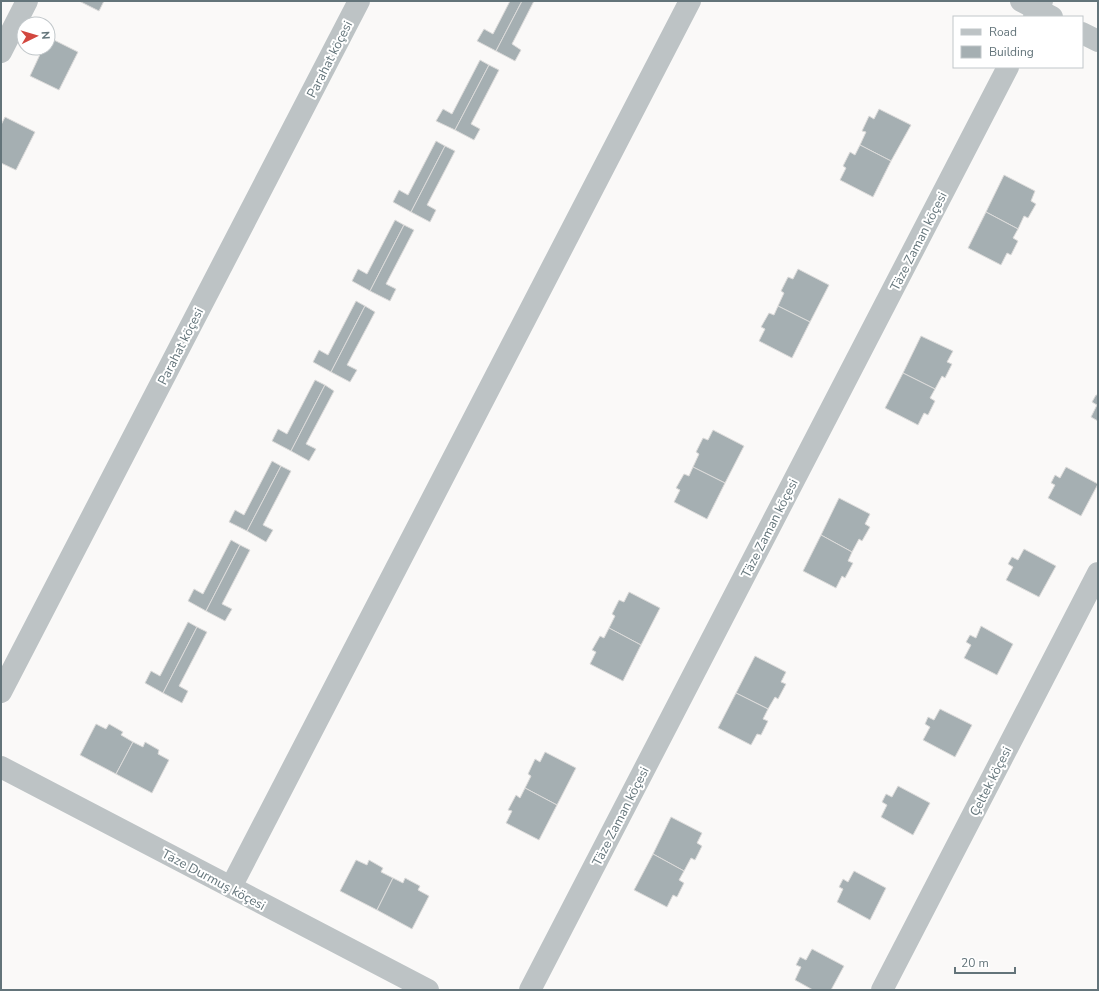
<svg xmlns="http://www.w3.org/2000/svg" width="1099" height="991" viewBox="0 0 1099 991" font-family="'Nunito Sans',sans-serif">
  <rect width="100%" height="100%" fill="#faf9f8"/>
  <!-- building -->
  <g fill="#a5afb2" stroke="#dcdbda">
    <path d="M79,1H104L99,11Z"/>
    <path d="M510,1H522L496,51L477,41L484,29L493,34Z"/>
    <path d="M522,1H534L512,44L521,50L515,61L496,51Z"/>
    <path d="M48,37L78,52L59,90L30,76L43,48H48Z"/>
    <path d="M480,60L489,65L455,130L436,121L443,109L452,114Z"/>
    <path d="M489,65L499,70L471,124L480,129L474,140L455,130Z"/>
    <path d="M879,109L911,125L891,161L860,145L866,132L862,131L869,116L874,119Z"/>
    <path d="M5,117L35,132L16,170L1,163V125Z"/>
    <path d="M436,141L445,146L411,212L393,202L399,190L408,195Z"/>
    <path d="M860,145L891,161L873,197L840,180L846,168L843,166L850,152L855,155Z"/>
    <path d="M445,146L455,151L427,205L436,210L430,222L411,212Z"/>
    <path d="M1004,175L1035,191L1031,201L1036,204L1028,218L1024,216L1018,229L986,212Z"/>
    <path d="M986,212L1018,229L1013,238L1018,241L1011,255L1007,253L1001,265L968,248Z"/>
    <path d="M395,220L404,225L370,291L352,281L358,269L367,274Z"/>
    <path d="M404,225L414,230L386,284L396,289L390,301L370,291Z"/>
    <path d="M798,269L829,285L810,322L778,306L784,293L781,291L788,277L793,279Z"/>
    <path d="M356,301L365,306L331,372L313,362L319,350L328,355Z"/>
    <path d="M365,306L375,312L347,365L357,370L350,382L331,372Z"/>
    <path d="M778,306L810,322L792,358L759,341L765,329L761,327L769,313L774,315Z"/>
    <path d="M921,336L953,351L947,362L952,364L945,378L942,376L935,389L903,373Z"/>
    <path d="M903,373L935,389L930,398L935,401L928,415L924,413L918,425L885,408Z"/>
    <path d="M315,380L325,385L291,451L272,441L278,429L287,434Z"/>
    <path d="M325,385L334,391L306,444L316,449L309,461L291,451Z"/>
    <path d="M1096,395H1098V421L1091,417L1097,405L1092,402Z"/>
    <path d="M713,430L744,446L725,483L693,467L699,454L696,452L703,438L708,440Z"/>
    <path d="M272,461L281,466L247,531L229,522L235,510L244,515Z"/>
    <path d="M281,466L291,471L263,525L273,530L266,542L247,531Z"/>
    <path d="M693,467L725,483L707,519L674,502L680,490L676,488L684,474L689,476Z"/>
    <path d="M1066,467L1098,484L1081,516L1048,498L1055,485L1051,483L1055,475L1060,478Z"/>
    <path d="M839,498L870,514L865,524L870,527L862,541L859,539L852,552L821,535Z"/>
    <path d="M821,535L852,552L848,561L853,563L845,578L842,576L836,588L803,571Z"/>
    <path d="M231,540L240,545L206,611L188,601L194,589L203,594Z"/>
    <path d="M240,545L250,550L222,604L232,609L225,621L206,611Z"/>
    <path d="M1024,549L1056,566L1039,597L1006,580L1013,567L1008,564L1012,557L1018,560Z"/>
    <path d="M629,592L660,608L641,645L609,628L615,616L612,614L619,600L624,602Z"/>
    <path d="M188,622L197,627L163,693L145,683L151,671L160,676Z"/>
    <path d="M981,626L1013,644L997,675L964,658L971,645L966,642L970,635L976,638Z"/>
    <path d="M197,627L207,632L179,686L188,691L182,703L163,693Z"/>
    <path d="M609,628L641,645L623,681L590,664L596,652L592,650L600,636L604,638Z"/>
    <path d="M755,656L786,672L781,682L786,684L778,699L775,697L768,709L736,693Z"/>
    <path d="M736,693L768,709L763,719L768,721L761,735L757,734L751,745L718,728Z"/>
    <path d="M940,709L972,725L955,757L923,740L930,727L925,724L928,717L934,720Z"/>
    <path d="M96,724L106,729L109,724L123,732L121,735L133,742L116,774L80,755Z"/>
    <path d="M133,742L143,747L145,742L159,750L158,754L169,760L152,793L116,774Z"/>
    <path d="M545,752L576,768L557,805L525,788L531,776L528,774L535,759L540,762Z"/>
    <path d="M898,786L930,803L913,835L881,817L887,805L882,802L886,794L892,797Z"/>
    <path d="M525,788L557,805L539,840L506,823L512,811L508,810L516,795L520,798Z"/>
    <path d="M671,817L702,833L697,843L702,846L695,860L691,858L684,871L653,854Z"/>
    <path d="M653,854L684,871L679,880L684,883L677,897L673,895L667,907L634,890Z"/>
    <path d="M356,860L367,865L369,860L383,868L381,872L393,878L377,910L340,891Z"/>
    <path d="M854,871L886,888L870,920L837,902L843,889L839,887L843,879L848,882Z"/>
    <path d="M393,878L403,883L405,878L420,886L418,890L429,896L412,929L377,910Z"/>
    <path d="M812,949L844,966L831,990H813L795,980L801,967L796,965L800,957L806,960Z"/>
  </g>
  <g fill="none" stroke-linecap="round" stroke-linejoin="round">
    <!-- minor -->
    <g stroke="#bdc3c5" stroke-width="22">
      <path d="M1021,1L1052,17"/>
      <path d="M1082,33L1098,41"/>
      <path d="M1,52L27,1"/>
      <path d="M1,692L359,1"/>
      <path d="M1,767L428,990"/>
      <path d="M231,887L690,1"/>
      <path d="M882,990L1098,573"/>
    </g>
    <!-- tertiary -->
    <g stroke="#bdc3c5" stroke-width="22">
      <path d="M1034,17L1042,1"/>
      <path d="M530,990L1008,67"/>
    </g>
  </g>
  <g text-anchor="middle" stroke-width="4" stroke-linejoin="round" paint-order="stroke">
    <!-- street labels -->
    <g font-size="13" fill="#63747a" stroke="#fff">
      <text transform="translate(329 59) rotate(-63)" y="5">Parahat köçesi</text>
      <text transform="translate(918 241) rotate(-63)" y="5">Täze Zaman köçesi</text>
      <text transform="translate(180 346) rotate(-63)" y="5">Parahat köçesi</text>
      <text transform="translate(769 528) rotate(-63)" y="5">Täze Zaman köçesi</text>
      <text transform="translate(990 781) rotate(-63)" y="5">Çeltek köçesi</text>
      <text transform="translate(620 816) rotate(-63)" y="5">Täze Zaman köçesi</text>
      <text transform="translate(214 879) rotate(28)" y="5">Täze Durmuş köçesi</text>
    </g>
  </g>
  <!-- border -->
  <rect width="1099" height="991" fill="none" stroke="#63747a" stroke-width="4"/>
  <!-- legend -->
  <rect x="953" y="16" width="130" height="52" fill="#ffffff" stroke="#c1c7ca"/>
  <rect x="961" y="29" width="20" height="6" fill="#bdc3c5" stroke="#c1c7ca"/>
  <text x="989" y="36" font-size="12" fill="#63747a">Road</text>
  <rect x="961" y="46" width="20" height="12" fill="#a5afb2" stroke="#c1c7ca"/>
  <text x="989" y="56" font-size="12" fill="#63747a">Building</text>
  <!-- north arrow -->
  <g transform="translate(36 36) rotate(85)"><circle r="19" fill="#ffffff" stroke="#c1c7ca"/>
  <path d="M0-3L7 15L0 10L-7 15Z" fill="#d2473f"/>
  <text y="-6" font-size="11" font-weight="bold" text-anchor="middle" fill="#63747a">N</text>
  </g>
  <!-- scale -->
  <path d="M955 967v6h60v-6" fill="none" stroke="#63747a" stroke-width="2"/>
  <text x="961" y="967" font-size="12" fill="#63747a" stroke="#ffffff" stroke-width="3" paint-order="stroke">20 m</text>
</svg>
